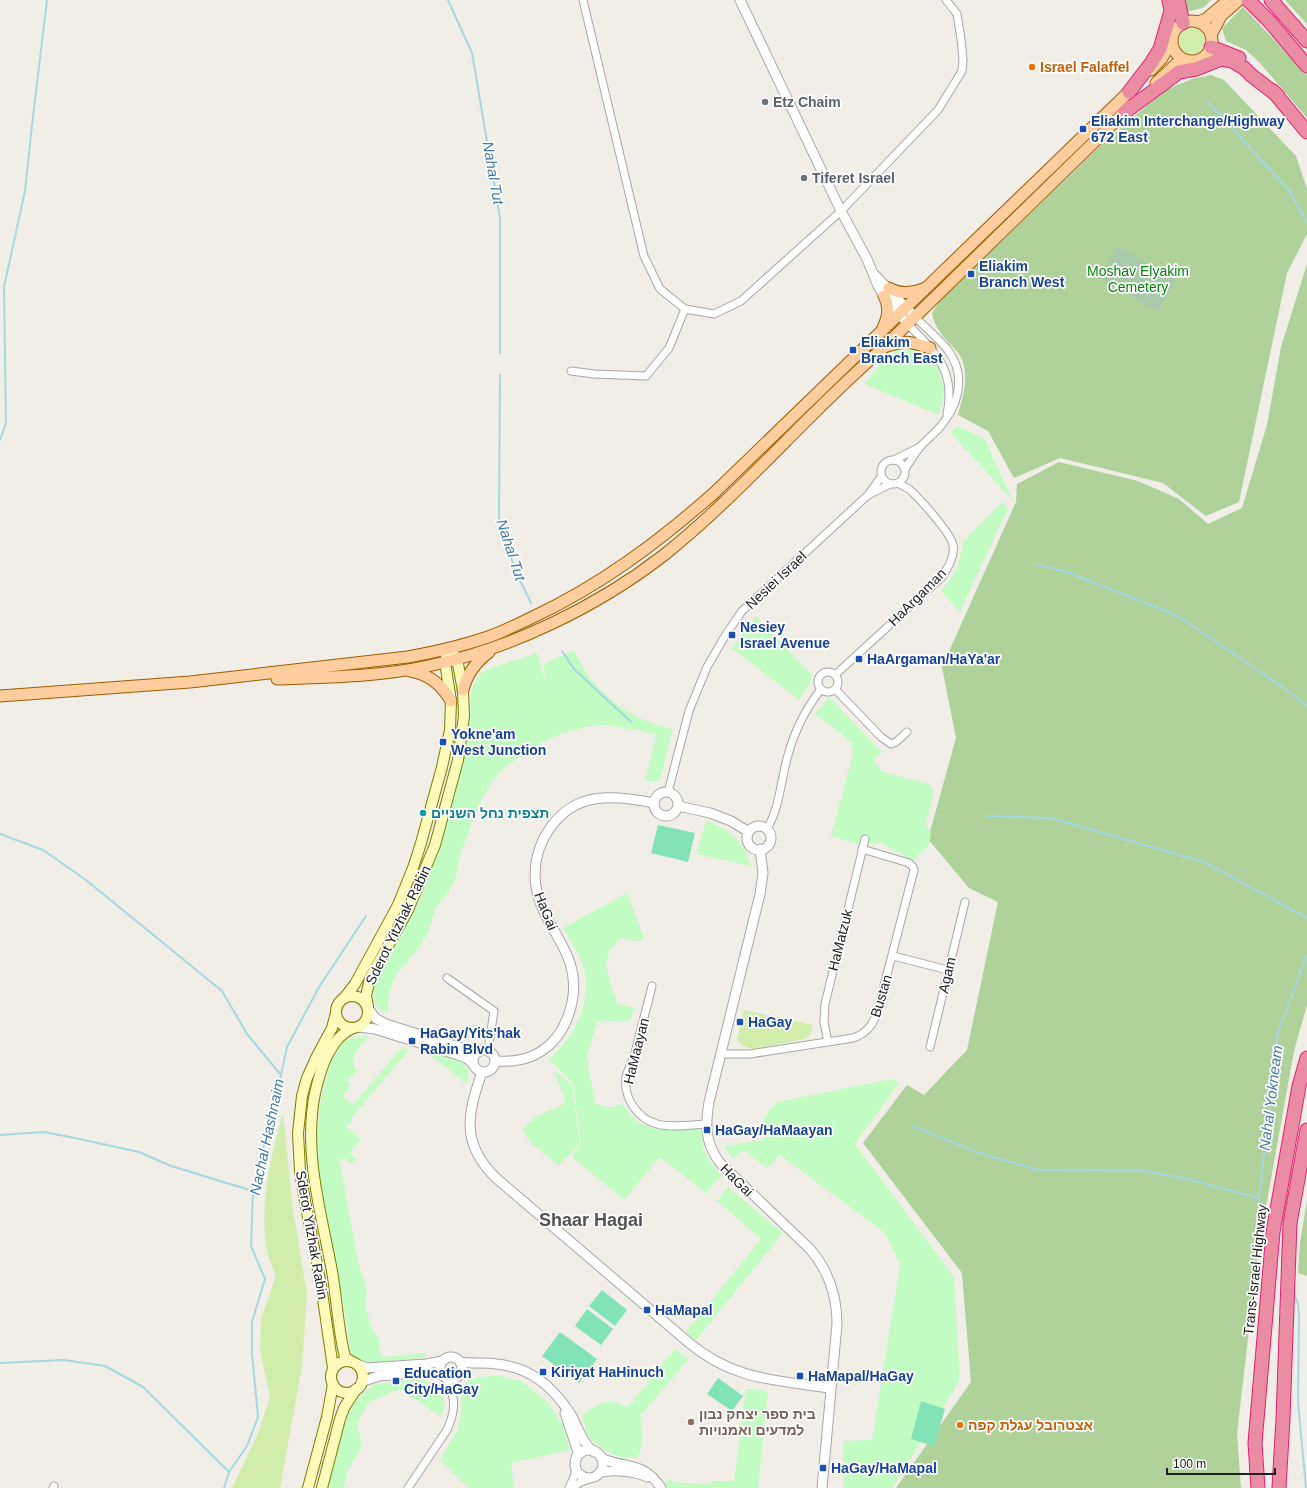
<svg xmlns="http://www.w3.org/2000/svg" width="1307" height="1488" viewBox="0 0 1307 1488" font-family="Arial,Heebo,sans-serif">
  <rect width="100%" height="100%" fill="#f1ede7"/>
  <!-- grass -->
  <g fill="#d0edab">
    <circle cx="1192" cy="41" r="13"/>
    <path d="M744,1010L813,1025C811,1032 811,1036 804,1039L755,1049C748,1048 741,1046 737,1040Z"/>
    <path d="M283,1113L293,1211L307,1293L302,1366L280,1488H232L257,1436L270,1397L260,1350L261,1319L276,1276C273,1268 268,1259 267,1250C259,1205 271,1156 283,1113Z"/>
  </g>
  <!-- forest -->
  <g fill="#aed29a">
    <path d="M1184,0H1211L1203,8L1184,12Z"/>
    <path d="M1285,0H1307V24Z"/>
    <path d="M1243,7L1307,75V118L1260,63L1246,50L1226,41L1222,28Z"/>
    <path d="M1211,75L1224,80L1296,156L1307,189V234L1287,273L1239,502L1206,516L1163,483L1060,458L1014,478L988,431L958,415C963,396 971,373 959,354C956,350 952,346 949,343C941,334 934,325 932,313L939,302L1100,146L1165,90L1192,79Z"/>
    <path d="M1307,264V1005L1294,1051L1258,1251L1237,1434L1241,1488H896L971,1382L962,1273L863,1143L907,1085L924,1095L967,1050L998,902L969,888L928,839L956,738L942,667L1016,502L1017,484L1059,462L1138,481L1179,499L1208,524L1242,508L1267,425L1281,347Z"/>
    <path d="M1307,1201V1276L1298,1273L1300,1242Z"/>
  </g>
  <!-- cemetery -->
  <path fill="#a7cbaa" d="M1118,247L1176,280L1158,311L1100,277Z"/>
  <!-- park -->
  <g fill="#c3fcc3">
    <path d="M907,346L926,351L937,365L943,383L944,393L939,415L864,384C876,371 889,350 907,346Z"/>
    <path d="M957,426L985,439L1012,500L951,433Z"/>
    <path d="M1003,501L1008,509L960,612L941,591L954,574L959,563L963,542Z"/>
    <path d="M756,616L812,675L810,684L799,700L732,648Z"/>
    <path d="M574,650C578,657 581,665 586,672C598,690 620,709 640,718C651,723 662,726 673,729L661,777L658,782L645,781L656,735L642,731L607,725L586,727L561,734L541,743L505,767L490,785L477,808L459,859L455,881L446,895L436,908L427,935L419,948L396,975L392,985L389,995L388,1011L383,1012L375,1004L373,990L374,986L420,900L465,750L469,732L471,694L474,683L481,673L488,669L537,653L545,682L544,664Z"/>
    <path d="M829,697L882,752L874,760L883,772L929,784L934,793L926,824L931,834L929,844L913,861L883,844L873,843L862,845L831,836L853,754L851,744L845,737L815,714Z"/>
    <path d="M706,821C731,829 743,841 751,866L696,854Z"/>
    <path d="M627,893L643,935L642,942L621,938L609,951L606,966L617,1004L635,1008L629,1021L597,1022L587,1057L595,1103L610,1108L623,1104C641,1137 670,1129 701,1128C702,1151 706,1159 722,1176L706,1193L660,1157L624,1200L572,1157L581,1143L573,1084L549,1059C574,1038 590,1006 585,973C582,957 571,942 563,928Z"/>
    <path d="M364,1036H369C361,1047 347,1058 357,1071L347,1082L351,1085L343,1097L353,1105L402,1047L409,1050L352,1117L353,1119L346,1127L361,1139L350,1153L356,1160L354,1164L339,1158L359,1266C362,1274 366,1283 367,1292C367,1296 366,1298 366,1302C365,1311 372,1332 379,1339C380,1347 377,1352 385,1357L425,1353L426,1357L367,1364L357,1361L351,1353L345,1312L315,1159L320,1105L326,1078L332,1060L341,1045L348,1039Z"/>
    <path d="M429,1054C449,1057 474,1056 467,1084Z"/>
    <path d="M554,1070L572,1085L580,1143L559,1166L530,1142L523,1129L533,1118L566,1103Z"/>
    <path d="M892,1079L899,1083L855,1144L954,1277L960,1380L892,1488H843V1441L872,1440L900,1265L885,1233L780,1155L767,1168L744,1150L733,1159L724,1146L764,1140C763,1120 762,1116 777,1102Z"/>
    <path d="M728,1187L783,1233L696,1340L686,1332L761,1239L717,1201Z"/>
    <path d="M675,1349L689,1359L640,1416C643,1431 645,1445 637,1458L621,1457L609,1453L595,1443L588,1436L582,1416C598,1402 608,1397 628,1407Z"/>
    <path d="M494,1375L521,1381L547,1401L563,1425L570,1450L511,1463L514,1488H469L440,1460L457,1431L461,1415V1388L470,1379Z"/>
    <path d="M419,1379C436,1384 452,1398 441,1417L400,1389L369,1402L357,1423L362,1447L348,1470L344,1488H328L339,1442L351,1407L364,1392L375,1384Z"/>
    <path d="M746,1389L768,1391L758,1488H667L665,1483L670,1479L673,1482L709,1484L713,1481H734Z"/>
  </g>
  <!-- pitch -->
  <g fill="#82e3b6">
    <path d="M658,825L695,833L688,862L651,853Z"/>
    <path d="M602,1290L627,1310L615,1326L589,1306Z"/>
    <path d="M587,1309L613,1329L601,1345L575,1326Z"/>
    <path d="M560,1332L597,1359L579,1383L542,1356Z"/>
    <path d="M718,1378L743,1396L732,1411L707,1394Z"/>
    <path d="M921,1401L945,1409L934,1446L911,1439Z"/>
  </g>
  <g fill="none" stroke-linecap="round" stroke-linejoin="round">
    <!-- stream -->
    <g stroke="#a6d7e0" stroke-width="2">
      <path d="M448,0L472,53L500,218V353"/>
      <path d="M1207,101L1289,190L1307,223"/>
      <path d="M500,375L499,518L515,570L531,603"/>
      <path d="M0,440L6,423L4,287L25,191L32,125L47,0"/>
      <path d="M1036,564L1067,572L1178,616L1280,685L1307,706"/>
      <path d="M562,651L574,669L631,722"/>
      <path d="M986,816L1051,818L1204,862L1307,918"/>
      <path d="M0,834L43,850L86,880L222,991L247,1034L281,1075"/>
      <path d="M913,1126L976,1152L1038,1170L1145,1171L1187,1179L1259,1198"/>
      <path d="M0,1135L44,1132L75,1138L139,1152L171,1166L253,1191"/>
      <path d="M1267,1239L1260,1216L1259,1198L1278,1032L1307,955"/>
      <path d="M1295,1296L1298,1304L1299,1314L1298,1402L1306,1488"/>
      <path d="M0,1363L64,1360L105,1366L143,1387L228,1471"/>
      <path d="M224,1488L229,1472L247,1446L258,1417L252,1353V1322L265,1279L251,1246L253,1191L281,1075L287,1047L319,987L366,916"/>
    </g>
    <defs>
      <g id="minor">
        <path d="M583,0L644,256L660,289L685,309L714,314L741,301L841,211L938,110L962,71L963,59L961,39L957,14L946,0"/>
        <path d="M907,323C935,353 956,369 947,414"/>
        <path d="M571,371L594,374L646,376L669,348L685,309"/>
        <circle cx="893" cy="472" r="12"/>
        <path d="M894,460L918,448"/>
        <path d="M905,469C910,461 915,453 921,446C928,438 938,431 944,422C961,399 965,372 947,349C937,337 925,327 914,316"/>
        <path d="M870,494L890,484"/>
        <circle cx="828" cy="682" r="10"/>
        <path d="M835,675L942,577C948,567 955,557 953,545C951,533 919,498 909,489C905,487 901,485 898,483"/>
        <path d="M835,689L881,737L891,744L896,742L907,732"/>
        <path d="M668,792L689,711L707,667L725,636L742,611L868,495L881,477"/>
        <path d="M767,829C780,807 781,779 788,755C795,729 805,710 821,689"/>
        <path d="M893,956L948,970"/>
        <path d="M447,978L494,1011L488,1050"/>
        <path d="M652,986C647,1007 641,1028 636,1049C634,1059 628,1068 626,1077C623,1098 638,1119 657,1124C672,1128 691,1125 706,1124"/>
        <path d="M828,1042L824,1022L825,1004L865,839"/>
        <path d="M930,1047L965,902"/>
        <path d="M721,1054H750L853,1038C866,1034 873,1025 877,1013L914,870L913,867L909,863L862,849"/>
        <path d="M53,1488L54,1486"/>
        <path d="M408,1488L447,1430C456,1410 456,1398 446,1378"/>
        <path d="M569,1488L574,1477L576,1469"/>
        <path d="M572,1488L581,1482L591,1478"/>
      </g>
      <g id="tertiary">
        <path d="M740,0L841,211L867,259L878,286L884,296L907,323"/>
        <path d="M875,275L914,316"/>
        <circle cx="666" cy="804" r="12"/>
        <path d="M678,806L710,813L731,821L749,832"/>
        <circle cx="759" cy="838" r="12"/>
        <path d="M760,849L763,873L760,894L709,1102C705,1127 705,1142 720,1163L810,1249C829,1271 837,1295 837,1324L822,1488"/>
        <path d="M368,1008L375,1018L386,1024L462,1048L480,1050"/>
        <path d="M359,1027L375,1029L458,1055L468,1059L474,1065"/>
        <circle cx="484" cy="1061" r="11"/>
        <path d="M496,1061C510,1062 527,1060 540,1052C568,1035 580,994 570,963C561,936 540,915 536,886C530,848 555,806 594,799C615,796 634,799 654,803"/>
        <path d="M482,1072C467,1115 461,1144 496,1178L688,1342C733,1380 774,1380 830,1388"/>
        <circle cx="451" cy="1368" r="11"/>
        <path d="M460,1362C472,1364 484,1362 496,1364C530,1367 552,1386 570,1413C578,1426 581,1442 594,1452"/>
        <path d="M357,1364L367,1368L426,1364L443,1361"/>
        <path d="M361,1382L379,1376L426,1372L442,1373"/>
        <path d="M565,1413L578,1452L576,1459"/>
        <circle cx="589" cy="1464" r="14"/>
        <path d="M601,1458C625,1469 644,1461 661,1488"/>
        <path d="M599,1473C611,1469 636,1471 647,1477"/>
      </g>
      <g id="secondary">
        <circle cx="352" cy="1012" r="16"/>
        <path d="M344,998L355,984L398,905L413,868L421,843L442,767L450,730L451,701L445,662L447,654"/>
        <path d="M368,1006L366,996L370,978L408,910L435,845L458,760L464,716L463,690L457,659L449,648"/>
        <circle cx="347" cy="1377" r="16"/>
        <path d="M352,1362L345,1357C338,1329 337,1300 332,1271C321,1212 303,1153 315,1093C318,1080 321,1068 327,1056C334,1043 340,1034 353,1028"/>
        <path d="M333,1368L321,1285L305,1201L300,1171L298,1133L302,1096L307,1078L317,1056L332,1028L336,1013"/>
        <path d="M308,1488L327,1417L333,1384"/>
        <path d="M322,1488L340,1419L344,1408L356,1389"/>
      </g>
      <g id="primary">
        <circle cx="1192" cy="41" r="20"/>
        <path d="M1198,22L1206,19L1225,3"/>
        <path d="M1211,35L1221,16L1239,0"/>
        <path d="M1151,70L1162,58L1172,41"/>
        <path d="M1156,83L1176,64L1186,60"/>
        <path d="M889,288C900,294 911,294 923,289"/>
        <path d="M883,328C888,317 890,307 884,296"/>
        <path d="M884,347C906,340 909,341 930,348"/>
        <path d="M410,671C429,674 442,685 451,701"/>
        <path d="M277,679C327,677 378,677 428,666C510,649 597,607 664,555C714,515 758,469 803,424C829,398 856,372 884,347L1131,106"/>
        <path d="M463,690C467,673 476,662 489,652"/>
        <path d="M0,696L190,682L408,657C435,652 462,646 488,637C503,632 518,624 533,617C601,585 657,543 713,494L1135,86"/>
      </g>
      <g id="motorway">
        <path d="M1178,0L1183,23"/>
        <path d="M1248,0L1270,22L1307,66"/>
        <path d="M1271,0L1307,41"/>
        <path d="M1211,47L1239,58"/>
        <path d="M1273,91L1307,132"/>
        <path d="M1129,92L1152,62L1160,49L1171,11L1169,0"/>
        <path d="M1125,112L1179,72L1196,69L1221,59L1232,61L1244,68L1251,75L1278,96"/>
        <path d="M1258,1488L1255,1443L1273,1232L1299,1086L1307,1058"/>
        <path d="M1279,1488L1283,1419L1290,1223L1307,1130"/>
      </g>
    </defs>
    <!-- minor casing -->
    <use href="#minor" stroke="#a7a7a7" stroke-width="9"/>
    <!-- tertiary casing -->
    <use href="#tertiary" stroke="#a7a7a7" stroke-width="11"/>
    <!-- secondary casing -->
    <use href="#secondary" stroke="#7a7e01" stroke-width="12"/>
    <!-- primary casing -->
    <use href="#primary" stroke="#9d5d00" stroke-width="13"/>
    <!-- motorway casing -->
    <use href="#motorway" stroke="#e22071" stroke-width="15"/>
    <!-- minor -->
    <use href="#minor" stroke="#fff" stroke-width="7"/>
    <!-- tertiary -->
    <use href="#tertiary" stroke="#fff" stroke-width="9"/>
    <!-- secondary -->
    <use href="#secondary" stroke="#fcfbba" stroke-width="10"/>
    <!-- primary -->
    <use href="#primary" stroke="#ffce9e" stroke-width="11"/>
    <!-- motorway -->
    <use href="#motorway" stroke="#eb8ca5" stroke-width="13"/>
  </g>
  <!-- markers -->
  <g fill="#e8710a" stroke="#fff" stroke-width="1.5">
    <circle cx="1032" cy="67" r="4"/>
    <circle cx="960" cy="1425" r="4"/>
  </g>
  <g fill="#6b7280" stroke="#fff" stroke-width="1.5">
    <circle cx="765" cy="102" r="4"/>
    <circle cx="804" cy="178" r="4"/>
  </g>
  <g fill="#1a4fb4" stroke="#fff" stroke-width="1.5">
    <rect x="1079" y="125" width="8" height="8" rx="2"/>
    <rect x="967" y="270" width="8" height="8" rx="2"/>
    <rect x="849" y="346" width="8" height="8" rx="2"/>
    <rect x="728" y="631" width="8" height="8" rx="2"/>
    <rect x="855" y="655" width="8" height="8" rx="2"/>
    <rect x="439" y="738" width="8" height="8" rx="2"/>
    <rect x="736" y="1018" width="8" height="8" rx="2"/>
    <rect x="408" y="1037" width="8" height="8" rx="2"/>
    <rect x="703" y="1126" width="8" height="8" rx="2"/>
    <rect x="643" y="1306" width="8" height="8" rx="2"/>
    <rect x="539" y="1368" width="8" height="8" rx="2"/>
    <rect x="796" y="1372" width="8" height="8" rx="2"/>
    <rect x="392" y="1377" width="8" height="8" rx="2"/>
    <rect x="819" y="1464" width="8" height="8" rx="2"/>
  </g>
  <circle fill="#0f9aa8" stroke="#fff" stroke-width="1.5" cx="423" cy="813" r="4"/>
  <circle fill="#8d6e63" stroke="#fff" stroke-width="1.5" cx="691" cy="1422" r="4"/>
  <g text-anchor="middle" stroke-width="3.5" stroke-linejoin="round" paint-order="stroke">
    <!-- food labels -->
    <g font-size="14" font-weight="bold" fill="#c56008" stroke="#fff" text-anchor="start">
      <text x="1040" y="72">Israel Falaffel</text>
      <text x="968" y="1430">אצטרובל עגלת קפה</text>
    </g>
    <!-- worship labels -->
    <g font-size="14" font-weight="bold" fill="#5b616d" stroke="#fff" text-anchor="start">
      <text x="773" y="107">Etz Chaim</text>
      <text x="812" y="183">Tiferet Israel</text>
    </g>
    <!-- transit labels -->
    <g font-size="14" font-weight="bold" fill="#164399" stroke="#fff" text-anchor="start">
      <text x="1091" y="126">Eliakim Interchange/Highway<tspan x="1091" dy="16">672 East</tspan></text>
      <text x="979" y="271">Eliakim<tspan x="979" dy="16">Branch West</tspan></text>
      <text x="861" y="347">Eliakim<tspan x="861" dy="16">Branch East</tspan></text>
      <text x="740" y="632">Nesiey<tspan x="740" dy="16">Israel Avenue</tspan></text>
      <text x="867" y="664">HaArgaman/HaYa'ar</text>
      <text x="451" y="739">Yokne'am<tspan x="451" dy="16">West Junction</tspan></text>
      <text x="748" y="1027">HaGay</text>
      <text x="420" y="1038">HaGay/Yits'hak<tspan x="420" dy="16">Rabin Blvd</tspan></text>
      <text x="715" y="1135">HaGay/HaMaayan</text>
      <text x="655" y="1315">HaMapal</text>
      <text x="551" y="1377">Kiriyat HaHinuch</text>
      <text x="404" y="1378">Education<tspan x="404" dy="16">City/HaGay</tspan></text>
      <text x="808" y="1381">HaMapal/HaGay</text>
      <text x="831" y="1473">HaGay/HaMapal</text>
    </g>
    <!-- park labels -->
    <g font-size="14" fill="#078509" stroke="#fff">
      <text x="1138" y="276">Moshav Elyakim<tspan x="1138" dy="16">Cemetery</tspan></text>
    </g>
    <!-- street labels -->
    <g font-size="14" fill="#202020" stroke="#fff">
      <text transform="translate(776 580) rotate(-43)" y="5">Nesiei Israel</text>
      <text transform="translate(917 597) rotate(-45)" y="5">HaArgaman</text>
      <text transform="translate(546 911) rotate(68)" y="5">HaGai</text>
      <text transform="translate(398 925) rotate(-64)" y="5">Sderot Yitzhak Rabin</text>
      <text transform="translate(840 940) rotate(-76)" y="5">HaMatzuk</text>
      <text transform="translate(947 975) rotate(-77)" y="5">Agam</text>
      <text transform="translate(881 996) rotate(-73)" y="5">Bustan</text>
      <text transform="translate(636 1051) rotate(-76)" y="5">HaMaayan</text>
      <text transform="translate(737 1180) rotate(45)" y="5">HaGai</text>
      <text transform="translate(312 1235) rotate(80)" y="5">Sderot Yitzhak Rabin</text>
      <text transform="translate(1255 1270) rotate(-84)" y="5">Trans-Israel Highway</text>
    </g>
    <!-- culture labels -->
    <g font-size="14" font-weight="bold" fill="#0d838f" stroke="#fff" text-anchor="start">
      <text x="431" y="818">תצפית נחל השניים</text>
    </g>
    <!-- education labels -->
    <g font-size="14" font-weight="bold" fill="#785e54" stroke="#fff" text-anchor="start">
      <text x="699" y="1419">בית ספר יצחק נבון<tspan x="699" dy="16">למדעים ואמנויות</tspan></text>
    </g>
    <!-- water labels -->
    <g font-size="15" font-style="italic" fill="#427aa5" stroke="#fff">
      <text transform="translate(493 173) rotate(80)" y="5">Nahal Tut</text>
      <text transform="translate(511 550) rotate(72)" y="5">Nahal Tut</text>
      <text transform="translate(1271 1098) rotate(-83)" y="5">Nahal Yokneam</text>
      <text transform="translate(267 1137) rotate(-78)" y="5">Nachal Hashnaim</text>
    </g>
    <!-- district labels -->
    <g font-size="18" font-weight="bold" fill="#535353" stroke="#fff">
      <text x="591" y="1226">Shaar Hagai</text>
    </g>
  </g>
  <!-- scale -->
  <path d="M1167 1468v6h108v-6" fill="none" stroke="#202020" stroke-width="2"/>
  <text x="1173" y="1468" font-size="12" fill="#202020" stroke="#ffffff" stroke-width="3" paint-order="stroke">100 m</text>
</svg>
